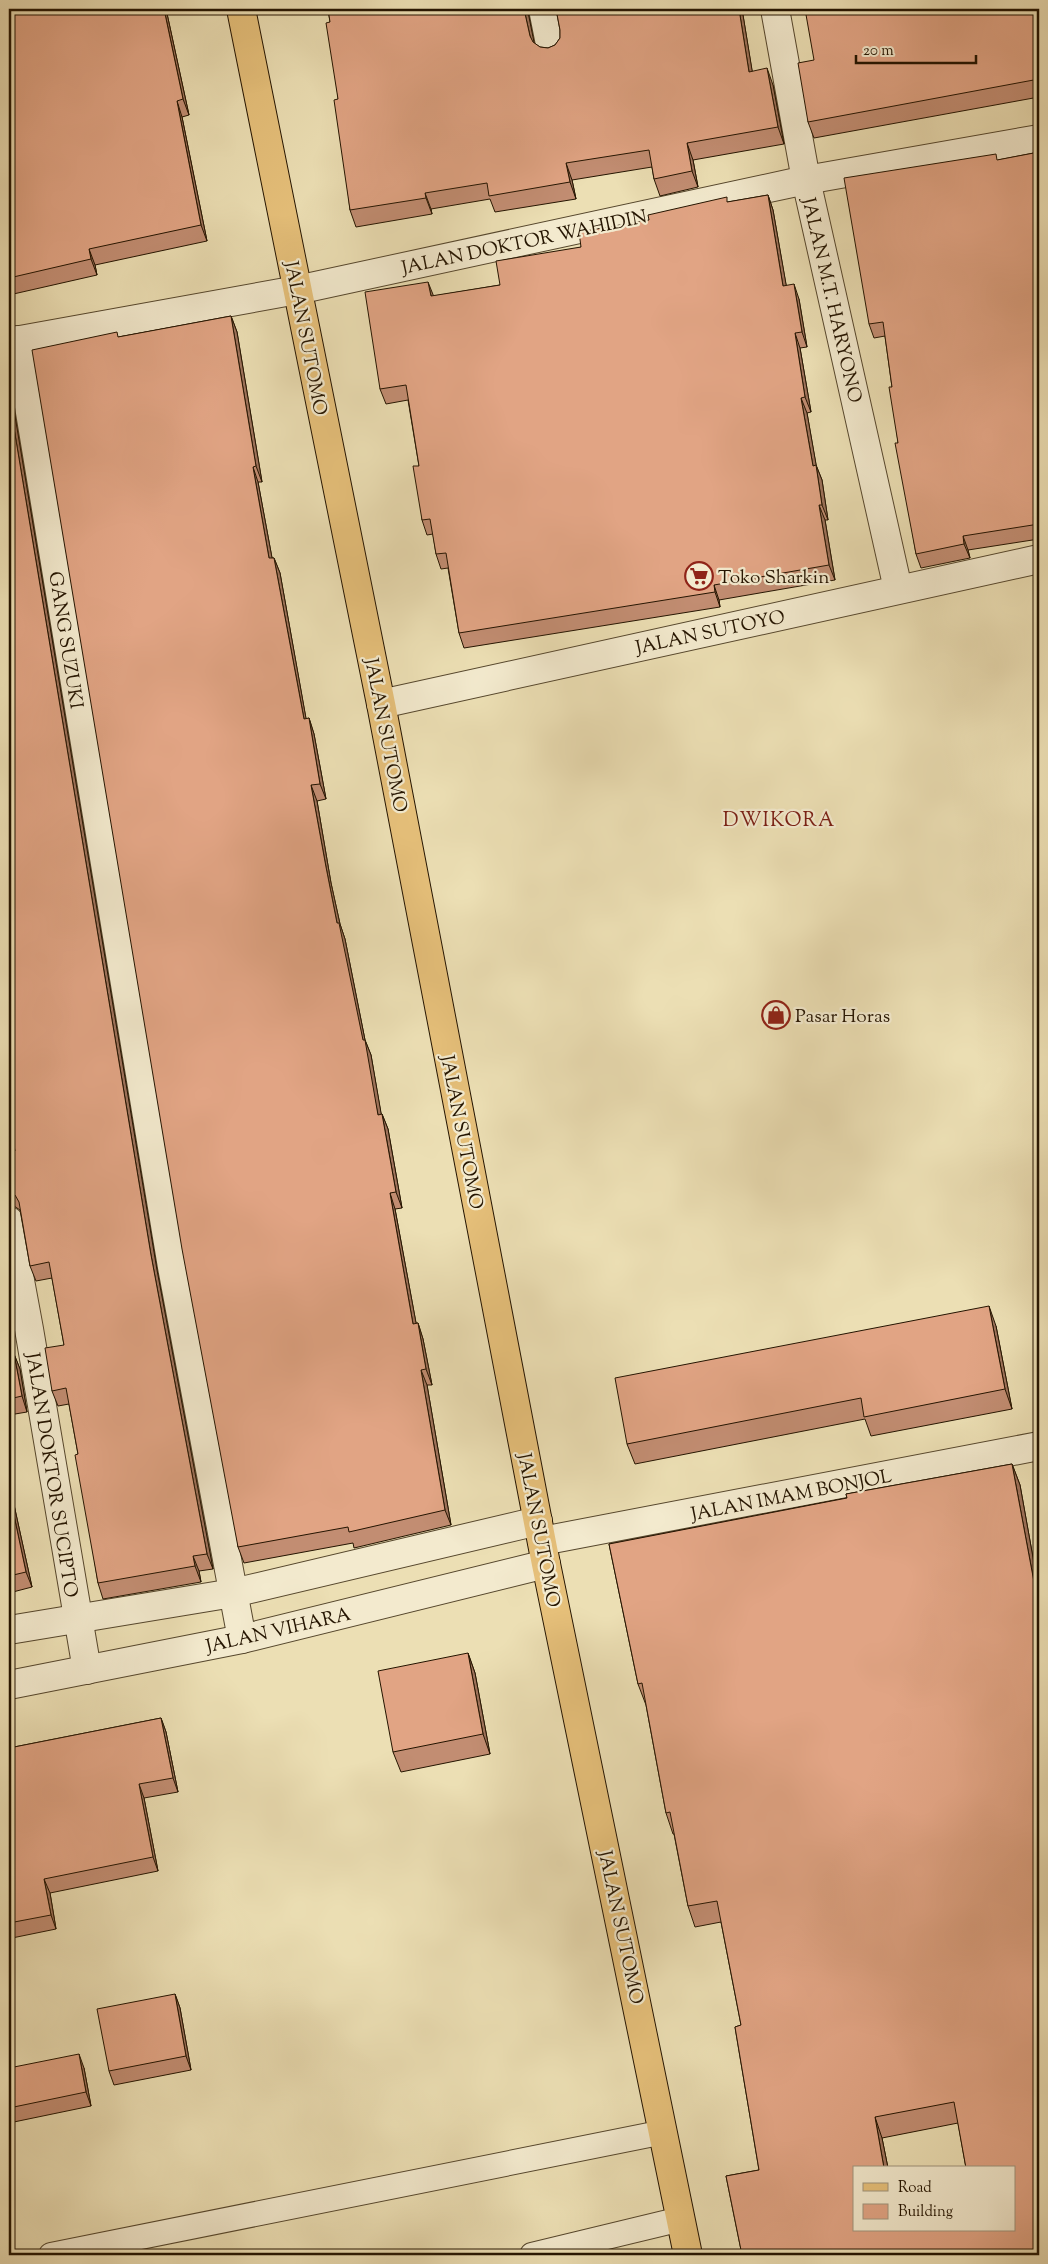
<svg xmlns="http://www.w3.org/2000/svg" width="1048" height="2264" viewBox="0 0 1048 2264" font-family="'Sorts Mill Goudy',serif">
  <rect width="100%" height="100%" fill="#ecdfb4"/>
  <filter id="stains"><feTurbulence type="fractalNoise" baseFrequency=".004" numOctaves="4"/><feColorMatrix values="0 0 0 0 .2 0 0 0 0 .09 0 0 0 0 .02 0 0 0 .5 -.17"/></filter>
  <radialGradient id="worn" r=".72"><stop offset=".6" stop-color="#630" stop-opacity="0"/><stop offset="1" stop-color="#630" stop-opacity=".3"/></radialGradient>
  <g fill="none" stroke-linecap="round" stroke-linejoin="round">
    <defs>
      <g id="service">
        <path d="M51,2255L664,2132"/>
        <path d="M532,2255L681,2219"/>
      </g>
      <g id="minor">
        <path d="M543,9L551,49"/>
        <path d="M775,9L806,180L898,589"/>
        <path d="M18,340L172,1267L242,1639"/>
        <path d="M9,342L297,290"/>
        <path d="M381,704L1039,559"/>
        <path d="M9,1221L29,1329L87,1670"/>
        <path d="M542,1541L1039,1446"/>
      </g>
      <g id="tertiary">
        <path d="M297,290L806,180L1039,139"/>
        <path d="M9,1630L233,1593L538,1521"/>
        <path d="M9,1685L242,1639L546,1564"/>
      </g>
      <path id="primary" d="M241,9L381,704L546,1564L688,2255"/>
    </defs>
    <!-- service casing -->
    <use href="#service" stroke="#56472d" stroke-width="26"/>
    <!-- minor casing -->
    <use href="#minor" stroke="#56472d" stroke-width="30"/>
    <!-- tertiary casing -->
    <use href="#tertiary" stroke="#56472d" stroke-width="30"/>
    <!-- primary casing -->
    <use href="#primary" stroke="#241400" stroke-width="30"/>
    <!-- service -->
    <use href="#service" stroke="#f3eace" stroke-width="24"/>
    <!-- minor -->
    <use href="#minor" stroke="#f3eace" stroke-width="28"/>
    <!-- tertiary -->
    <use href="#tertiary" stroke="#f3eace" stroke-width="28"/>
    <!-- primary -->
    <use href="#primary" stroke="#e6c07a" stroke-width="28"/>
  </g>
  <!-- wall -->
  <g fill="#c28d72" stroke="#241400" fill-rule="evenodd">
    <path d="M9,9H166L189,115L182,117L207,241L95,265L97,275L9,295Z"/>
    <path d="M328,9H528V12L534,43L540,47L548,48L555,45L560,38V30L556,9H742L752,71L773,85L784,144L693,160L698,187L660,196L654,179L652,167L572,180L576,199L495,212L490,199L431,209L432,214L356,227L350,210L330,22Z"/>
    <path d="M1039,9V97L814,138L808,122L814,60Z"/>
    <path d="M1039,152V539L968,550L970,558L921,568L916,554L898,443L892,387L885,336L874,338L869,324L998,160Z"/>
    <path d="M768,195L773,210L786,285L799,299L807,347L800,348L811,412L807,413L816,465L822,480L828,520H825L835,580L719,600L720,607L464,648L459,633L448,568L441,569L436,554L433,534L427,535L422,520L419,466L408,400L386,404L380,389L434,296L500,285L581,247L649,220L728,202Z"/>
    <path d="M231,316L237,332L262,482H258L272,558H274L280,573L306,719L309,718L314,734L326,799L317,801L331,883L340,924L345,939L365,1040L371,1055L381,1114H382L388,1129L402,1208L395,1209L416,1323H418L423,1339L432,1385H427L451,1525L354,1548L353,1543L244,1563L238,1547L119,337Z"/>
    <path d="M9,380L157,1270L213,1569L199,1571L201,1582L103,1599L98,1583L78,1454L69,1404L58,1406L52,1391L64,1345L52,1278L36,1281L30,1266L20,1210L14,1206H9V1152L15,1151L9,1118Z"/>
    <path d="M996,1326L1012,1409L871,1436L865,1419L635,1464L627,1444Z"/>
    <path d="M14,1354L20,1369L27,1412L9,1415V1355Z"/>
    <path d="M1012,1464L1020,1485L1039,1591V2255H742L726,2176L759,2170L735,2027L741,2025L721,1922L695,1927L688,1906L674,1834H673L666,1813L646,1705L638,1684L609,1544L847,1498L846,1494ZM958,2123L966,2168H1014V2230H854V2168H888L882,2138Z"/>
    <path d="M9,1482L32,1587L9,1593Z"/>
    <path d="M468,1653L475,1673L490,1754L401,1772L393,1752Z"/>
    <path d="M161,1718L166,1732L178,1792L144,1798L158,1871L50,1893L56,1929L12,1938L9,1929V1748Z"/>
    <path d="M175,1994L180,2008L191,2070L114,2085L109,2071Z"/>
    <path d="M9,2068H84L91,2106L9,2123Z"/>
  </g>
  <!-- shaded-wall -->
  <g fill="#9e735c" stroke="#241400">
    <path d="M164,9H166L189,115L183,99Z"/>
    <path d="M524,9H528V12L536,52L530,36Z"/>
    <path d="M739,9H742L755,88L749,72Z"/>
    <path d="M767,68L773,85L784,144L778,127Z"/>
    <path d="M177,101L182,117L207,241L201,225Z"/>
    <path d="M687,143L693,160L698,187L692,171Z"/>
    <path d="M566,163L572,180L576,199L570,182Z"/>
    <path d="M425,193L431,209L432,214L426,198Z"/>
    <path d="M768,195L773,210L789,301L783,286Z"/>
    <path d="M89,249L95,265L97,275L91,259Z"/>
    <path d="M428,282L434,297L431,296Z"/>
    <path d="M794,284L799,299L807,347L802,332Z"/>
    <path d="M231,316L237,332L262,482L256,466Z"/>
    <path d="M795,333L800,348L811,412L805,397Z"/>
    <path d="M9,380L157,1270L213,1569L207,1554L151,1255L9,398Z"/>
    <path d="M801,398L807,413L819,481L813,466Z"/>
    <path d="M816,465L822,480L828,520L822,505Z"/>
    <path d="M253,467L258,482L275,574L269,558Z"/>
    <path d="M819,505L825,520L835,580L829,565Z"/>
    <path d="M963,536L968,550L970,558L964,544Z"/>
    <path d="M274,558L280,573L309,735L304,719Z"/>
    <path d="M714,585L719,600L720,607L715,592Z"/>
    <path d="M309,718L314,734L326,799L320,784Z"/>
    <path d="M311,785L317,801L331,883L340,924L345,939L365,1040L371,1055L384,1130L378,1115L337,923L326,867Z"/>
    <path d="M382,1114L388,1129L402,1208L396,1192Z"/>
    <path d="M390,1193L395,1209L419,1339L413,1324Z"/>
    <path d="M989,1306L996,1326L1012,1409L1005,1389Z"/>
    <path d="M418,1323L423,1339L432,1385L426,1369Z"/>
    <path d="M14,1354L20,1369L27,1412L22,1396Z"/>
    <path d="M421,1370L427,1385L451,1525L445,1510Z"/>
    <path d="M1012,1464L1020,1485L1039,1591V1604L1037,1598Z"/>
    <path d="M9,1482L32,1587L26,1572L9,1492Z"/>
    <path d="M193,1556L199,1571L201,1582L195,1566Z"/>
    <path d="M1034,1598L1039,1612V1625Z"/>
    <path d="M468,1653L475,1673L490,1754L483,1734Z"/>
    <path d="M161,1718L166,1732L178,1792L173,1778Z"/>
    <path d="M139,1784L144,1798L158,1871L153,1857Z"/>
    <path d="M44,1879L50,1893L56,1929L51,1915Z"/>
    <path d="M175,1994L180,2008L191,2070L186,2056Z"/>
    <path d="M79,2054L84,2068L91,2106L86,2092Z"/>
    <path d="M875,2117L882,2138L888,2168H884Z"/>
  </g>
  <!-- building -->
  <g fill="#e1a484" stroke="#241400" fill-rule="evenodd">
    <path d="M9,9H164L183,99L177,101L201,225L89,249L91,259L9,278Z"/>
    <path d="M328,9H524L530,36L533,42L540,47L548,48L555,45L560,38V30L556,9H739L749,72L767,68L778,127L687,143L692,171L654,179L649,150L566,163L570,182L489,196L487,183L425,193L426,198L350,210L334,100L338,99L326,23L330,22Z"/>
    <path d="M805,9H1039V79L808,122L798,63L814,60Z"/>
    <path d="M1039,152V525V524L963,536L964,544L916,554L895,443H898L889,387H892L883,322L869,324L844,178L996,154L997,160Z"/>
    <path d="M768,195L783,286L794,284L802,332L795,333L805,397L801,398L813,466L816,465L822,505H819L829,565L714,585L715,592L459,633L446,553L436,554L430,519L422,520L413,466H419L406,385L380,389L365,292L428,282L431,296L500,285L496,261L581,247L579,232L649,220L648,215L727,197V202Z"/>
    <path d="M231,316L256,466L253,467L269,558H274L304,719L309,718L320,784L311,785L326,867L337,923H339L363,1040H365L378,1115L382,1114L396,1192L390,1193L413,1324L418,1323L426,1369L421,1370L445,1510L349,1532L348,1527L238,1547L182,1249L32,350L117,332L118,337Z"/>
    <path d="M9,398L151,1255L207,1554L193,1556L195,1566L98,1583L75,1455L78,1454L66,1388L52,1391L45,1348L64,1345L49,1262L30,1266L19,1202L15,1195L9,1191V1152L15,1151L9,1118Z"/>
    <path d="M989,1306L1005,1389L864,1417L861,1398L627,1444L615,1378Z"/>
    <path d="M14,1354L22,1396L9,1399V1355Z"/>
    <path d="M1012,1464L1037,1598H1034L1039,1625V2255H742L726,2176L759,2170L735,2027L741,2025L717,1901L688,1906L670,1812L666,1813L642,1683L638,1684L609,1544L847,1498L846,1494ZM954,2102L966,2168H1014V2230H854V2168H884L875,2117Z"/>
    <path d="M9,1492L26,1572L9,1576Z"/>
    <path d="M468,1653L483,1734L393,1752L378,1671Z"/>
    <path d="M161,1718L173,1778L139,1784L153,1857L44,1879L51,1915L9,1923V1748Z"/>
    <path d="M175,1994L186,2056L109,2071L97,2009Z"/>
    <path d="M79,2054L86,2092L9,2108V2068Z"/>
  </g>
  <!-- icons -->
  <defs>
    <symbol id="supermarket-ring" viewBox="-11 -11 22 22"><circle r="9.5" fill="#f3eace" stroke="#8f2418" stroke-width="1.5"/><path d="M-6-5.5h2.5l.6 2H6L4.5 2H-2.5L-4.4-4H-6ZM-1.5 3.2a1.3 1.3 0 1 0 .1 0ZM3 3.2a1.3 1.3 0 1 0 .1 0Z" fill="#8f2418"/></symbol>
    <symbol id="shop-ring" viewBox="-11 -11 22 22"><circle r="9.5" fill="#f3eace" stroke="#8f2418" stroke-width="1.5"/><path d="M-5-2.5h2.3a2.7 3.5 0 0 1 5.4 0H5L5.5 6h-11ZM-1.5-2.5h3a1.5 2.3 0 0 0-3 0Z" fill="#8f2418"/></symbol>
  </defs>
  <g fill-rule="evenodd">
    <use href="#supermarket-ring" x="683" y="560" width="32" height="32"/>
    <use href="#shop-ring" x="760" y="999" width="32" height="32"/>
  </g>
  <g text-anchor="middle" stroke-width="4.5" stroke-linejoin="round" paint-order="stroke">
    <!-- street labels -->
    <g font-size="19" fill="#241400" stroke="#f3eace">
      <text transform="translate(524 241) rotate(-12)" y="7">JALAN DOKTOR WAHIDIN</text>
      <text transform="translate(833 300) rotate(77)" y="7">JALAN M.T. HARYONO</text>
      <text transform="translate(307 338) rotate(79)" y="7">JALAN SUTOMO</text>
      <text transform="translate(710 631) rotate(-12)" y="7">JALAN SUTOYO</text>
      <text transform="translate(67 640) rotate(81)" y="7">GANG SUZUKI</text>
      <text transform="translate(387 735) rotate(79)" y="7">JALAN SUTOMO</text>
      <text transform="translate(463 1132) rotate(79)" y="7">JALAN SUTOMO</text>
      <text transform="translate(53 1475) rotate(81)" y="7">JALAN DOKTOR SUCIPTO</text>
      <text transform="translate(791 1494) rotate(-11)" y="7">JALAN IMAM BONJOL</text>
      <text transform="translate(540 1530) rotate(79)" y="7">JALAN SUTOMO</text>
      <text transform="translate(278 1629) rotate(-13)" y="7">JALAN VIHARA</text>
      <text transform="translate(622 1927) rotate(78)" y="7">JALAN SUTOMO</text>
    </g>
    <!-- poi labels -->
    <g font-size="19" fill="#241400" stroke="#f3eace" text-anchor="start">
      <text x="718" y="583">Toko Sharkin</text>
      <text x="795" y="1022">Pasar Horas</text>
    </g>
    <!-- neighbourhood labels -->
    <g font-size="20" letter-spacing="1" fill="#7a1f14" stroke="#f3eace">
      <text x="779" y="826">DWIKORA</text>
    </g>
  </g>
  <!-- margin -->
  <rect width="1048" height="2264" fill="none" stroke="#ecdfb4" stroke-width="30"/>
  <rect x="10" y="10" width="1028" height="2244" fill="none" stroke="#241400" stroke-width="2.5"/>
  <rect x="15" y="15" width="1018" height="2234" fill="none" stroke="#241400"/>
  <!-- legend -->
  <rect x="853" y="2166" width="162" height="65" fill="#f3eace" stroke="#a0947c"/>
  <rect x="863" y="2183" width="25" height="8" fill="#e6c07a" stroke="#a0947c"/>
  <text x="898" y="2192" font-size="15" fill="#241400">Road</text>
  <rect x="863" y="2204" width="25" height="15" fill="#e1a484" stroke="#a0947c"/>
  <text x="898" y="2216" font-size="15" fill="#241400">Building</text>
  <!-- scale -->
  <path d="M856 55v8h120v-8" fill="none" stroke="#241400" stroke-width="2.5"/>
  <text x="863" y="55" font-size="15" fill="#241400" stroke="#f3eace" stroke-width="4" paint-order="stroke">20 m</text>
  <rect width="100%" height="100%" filter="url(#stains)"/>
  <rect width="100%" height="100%" fill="url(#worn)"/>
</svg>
